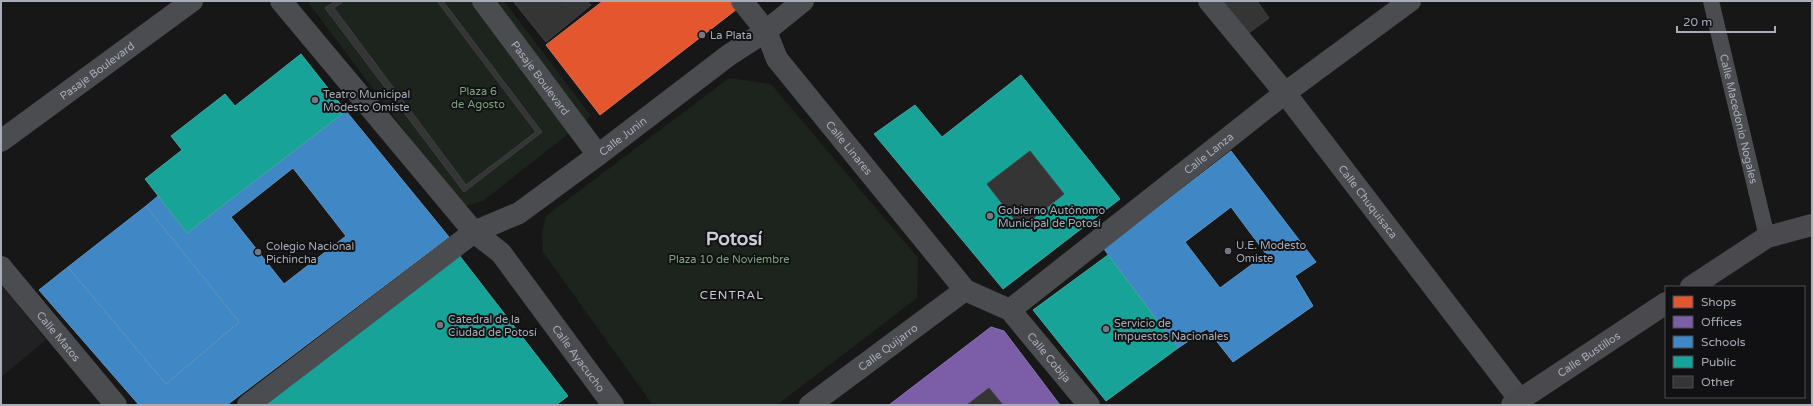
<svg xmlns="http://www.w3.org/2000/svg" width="1813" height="406" viewBox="0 0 1813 406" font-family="'Varela Round',sans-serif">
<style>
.built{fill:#212123}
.green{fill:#1d241e}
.shops{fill:#e4572e;stroke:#d27157}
.offices{fill:#7b5ea7;stroke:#8876ac}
.schools{fill:#3f88c5;stroke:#5e93c1;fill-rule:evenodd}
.public{fill:#17a398;stroke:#42a6a2;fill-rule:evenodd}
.building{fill:#353536;stroke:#3f4043}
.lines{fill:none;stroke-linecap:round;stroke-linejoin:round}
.service{stroke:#4b4c50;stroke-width:16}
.pedestrian{stroke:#4b4c50;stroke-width:22}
.minor{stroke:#4b4c50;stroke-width:22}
.secondary{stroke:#4a4a4e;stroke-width:22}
.poi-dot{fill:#757880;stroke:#111113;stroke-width:1.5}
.labels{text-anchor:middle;stroke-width:4;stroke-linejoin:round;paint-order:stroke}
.poi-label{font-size:11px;fill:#a8adb8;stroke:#111113;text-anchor:start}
.street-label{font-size:11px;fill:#a8adb8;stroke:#111113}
.park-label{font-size:11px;fill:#7fa381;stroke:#111113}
.neighbourhood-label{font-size:12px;letter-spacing:1px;fill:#c9ccd4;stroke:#111113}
.town-label{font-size:19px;font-weight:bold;fill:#c9ccd4;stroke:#111113}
</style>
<rect width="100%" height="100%" fill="#171717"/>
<!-- built -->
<polygon class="built" points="1,285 46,340 1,377"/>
<!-- green -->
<g class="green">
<polygon points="307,1 504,1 591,116 483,201 462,207"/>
<polygon points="729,78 771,84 918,258 917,298 777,405 653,405 543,252 542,232 546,216"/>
</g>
<!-- shops -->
<polygon class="shops" points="603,1 731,1 737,9 600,115 546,45"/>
<!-- offices -->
<polygon class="offices" points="991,327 1004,331 1060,405 1003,405 989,388 967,405 889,405"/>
<!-- schools -->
<g class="schools">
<path d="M346 111 449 237 227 405H139L39 290 68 267 166 384 239 322 146 206 158 196 187 233ZM293 168 346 236 284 284 231 217Z"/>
<path d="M1231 151 1316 262 1295 276 1313 306 1233 362 1207 329 1178 348 1104 249ZM1231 207 1266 254 1220 288 1185 242Z"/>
<polygon points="146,206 239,322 166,384 68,267"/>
</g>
<!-- public -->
<g class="public">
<polygon points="301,54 346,111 187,233 145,179 182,150 171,136 225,94 235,106"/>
<path d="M1021 75 1120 199 1003 289 874 134 915 105 942 137ZM1030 151 1064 194 1021 228 987 184Z"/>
<polygon points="459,255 568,396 556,405 264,405"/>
<polygon points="1108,255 1178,348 1106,401 1033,310"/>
</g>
<!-- building -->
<g class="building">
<polygon points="335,1 344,1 334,8 466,185 536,132 437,1 443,1 542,132 464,192 325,8"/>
<polygon points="513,1 564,1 566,3 569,1 587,1 591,5 546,42"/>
<polygon points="1214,1 1257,1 1269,18 1242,38"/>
<polygon points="1030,151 1064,194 1021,228 987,184"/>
<polygon points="989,388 1003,405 967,405"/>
</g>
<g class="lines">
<!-- service -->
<path class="service" id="s1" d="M1711 1 1767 237"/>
<!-- pedestrian -->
<g class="pedestrian">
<path id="s2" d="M483 1 598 155"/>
<polyline points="766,31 803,1"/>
<path id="s3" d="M1 141 192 1"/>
<polyline points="248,405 474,232"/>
</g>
<!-- minor -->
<g class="minor">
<path id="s4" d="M281 1 474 232 501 253 613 405"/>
<path id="s5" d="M742 1 766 31 777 59 965 290 1010 310 1089 405"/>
<path id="s6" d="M1209 1 1285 93 1520 400"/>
<path id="s7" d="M474 232 519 213 598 155 729 55 766 31"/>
<path id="s8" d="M1 267 116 405"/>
<path id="s9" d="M1010 310 1285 93 1410 1"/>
<path id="s10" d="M810 405 965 290"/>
</g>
<!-- secondary -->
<g class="secondary">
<polyline points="1691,287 1767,237 1812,225"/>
<path id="s11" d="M1512 405 1666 303"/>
</g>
</g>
<!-- markers -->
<g class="poi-dot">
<circle cx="702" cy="35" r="4"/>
<circle cx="315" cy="100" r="4"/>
<circle cx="990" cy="216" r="4"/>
<circle cx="1228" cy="251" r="4"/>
<circle cx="258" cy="252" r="4"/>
<circle cx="440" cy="325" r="4"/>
<circle cx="1106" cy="329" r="4"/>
</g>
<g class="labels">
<!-- poi labels -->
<g class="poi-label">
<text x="710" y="39">La Plata</text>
<text x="323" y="98">Teatro Municipal<tspan x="323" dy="13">Modesto Omiste</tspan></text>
<text x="998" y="214">Gobierno Autónomo<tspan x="998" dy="13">Municipal de Potosí</tspan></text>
<text x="1236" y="249">U.E. Modesto<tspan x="1236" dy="13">Omiste</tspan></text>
<text x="266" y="250">Colegio Nacional<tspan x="266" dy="13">Pichincha</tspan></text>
<text x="448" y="323">Catedral de la<tspan x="448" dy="13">Ciudad de Potosí</tspan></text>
<text x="1114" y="327">Servicio de<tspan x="1114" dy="13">Impuestos Nacionales</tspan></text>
</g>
<!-- street labels -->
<g class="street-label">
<text dy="4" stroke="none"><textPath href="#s3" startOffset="119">Pasaje Boulevard</textPath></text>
<text dy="4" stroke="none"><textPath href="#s2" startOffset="96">Pasaje Boulevard</textPath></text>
<text dy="4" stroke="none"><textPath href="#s1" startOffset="121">Calle Macedonio Nogales</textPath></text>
<text dy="4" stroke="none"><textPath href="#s7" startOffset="178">Calle Junin</textPath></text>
<text dy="4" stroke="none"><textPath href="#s5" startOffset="183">Calle Linares</textPath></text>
<text dy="4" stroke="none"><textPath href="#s9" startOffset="253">Calle Lanza</textPath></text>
<text dy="4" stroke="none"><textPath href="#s6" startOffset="256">Calle Chuquisaca</textPath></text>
<text dy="4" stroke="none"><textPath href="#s8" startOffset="90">Calle Matos</textPath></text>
<text dy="4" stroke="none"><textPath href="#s10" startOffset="97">Calle Quijarro</textPath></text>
<text dy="4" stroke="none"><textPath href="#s11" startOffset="92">Calle Bustillos</textPath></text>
<text dy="4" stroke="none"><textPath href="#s4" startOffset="466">Calle Ayacucho</textPath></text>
<text dy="4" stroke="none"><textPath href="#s5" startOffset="477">Calle Cobija</textPath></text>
</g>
<!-- park labels -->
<g class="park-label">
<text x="478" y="95">Plaza 6<tspan x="478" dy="13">de Agosto</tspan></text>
<text x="729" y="263">Plaza 10 de Noviembre</text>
</g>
<!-- neighbourhood labels -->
<g class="neighbourhood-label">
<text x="732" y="299">CENTRAL</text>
</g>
<!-- town labels -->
<g class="town-label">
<text x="734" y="245">Potosí</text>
</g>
</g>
<!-- border -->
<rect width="1813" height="406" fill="none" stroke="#a8adb8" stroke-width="4"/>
<!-- legend -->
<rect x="1665" y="286" width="140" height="112" fill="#111113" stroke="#4d4f55"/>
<rect x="1673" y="296" width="20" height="12" fill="#e4572e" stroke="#4d4f55"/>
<text x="1701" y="306" font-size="12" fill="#a8adb8">Shops</text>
<rect x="1673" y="316" width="20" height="12" fill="#7b5ea7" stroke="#4d4f55"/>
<text x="1701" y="326" font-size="12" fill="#a8adb8">Offices</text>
<rect x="1673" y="336" width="20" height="12" fill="#3f88c5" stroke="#4d4f55"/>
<text x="1701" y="346" font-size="12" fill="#a8adb8">Schools</text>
<rect x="1673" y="356" width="20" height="12" fill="#17a398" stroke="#4d4f55"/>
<text x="1701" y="366" font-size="12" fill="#a8adb8">Public</text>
<rect x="1673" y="376" width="20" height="12" fill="#353536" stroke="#4d4f55"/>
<text x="1701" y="386" font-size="12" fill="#a8adb8">Other</text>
<!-- scale -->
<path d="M1677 26v6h98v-6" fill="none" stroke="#a8adb8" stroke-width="2"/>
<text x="1683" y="26" font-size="12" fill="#a8adb8" stroke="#111113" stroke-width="3" paint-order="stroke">20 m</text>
</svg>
